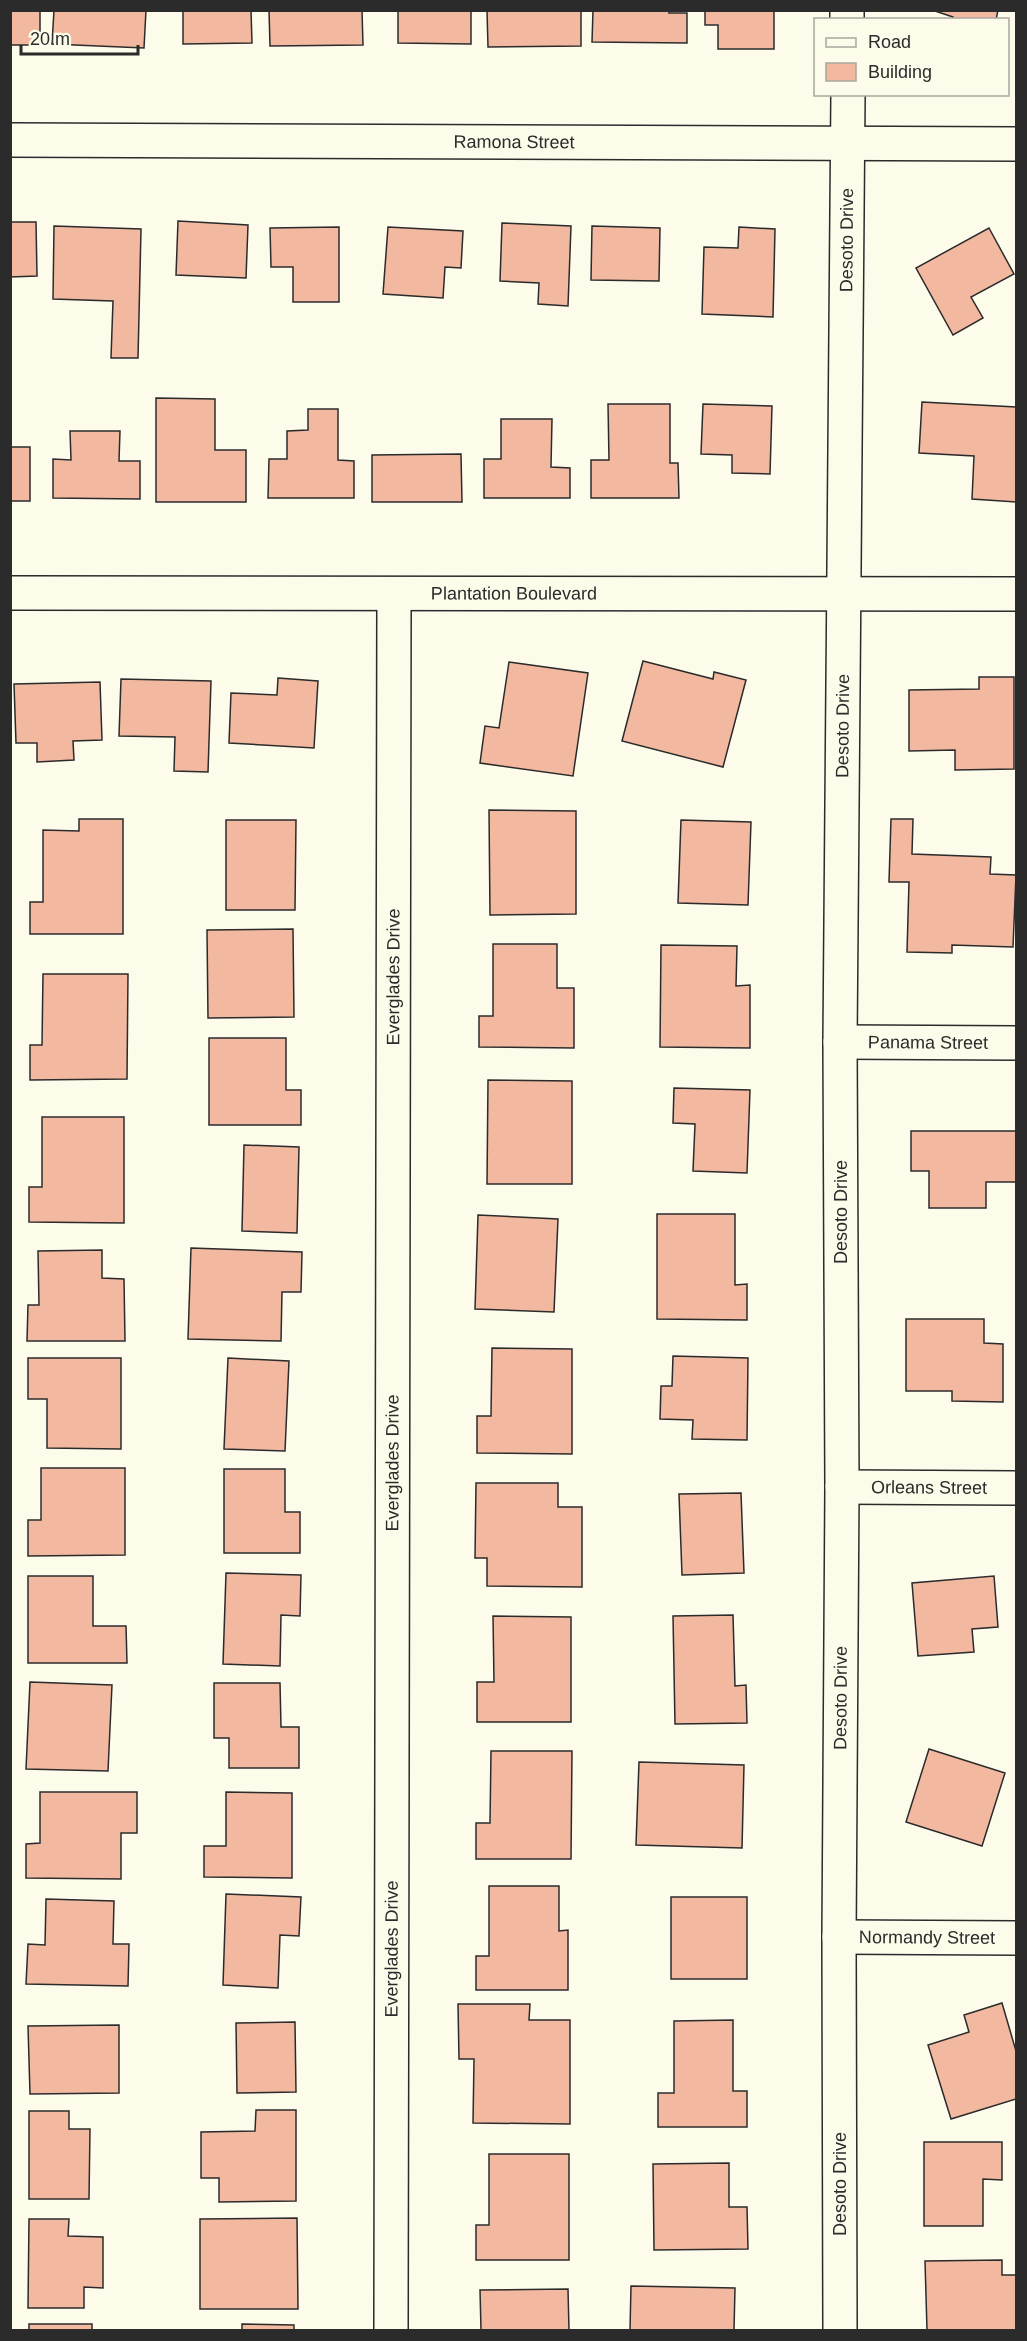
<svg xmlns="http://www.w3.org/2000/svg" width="1027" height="2341" viewBox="0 0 1027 2341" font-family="Helvetica,sans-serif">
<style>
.building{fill:#f2b8a0;stroke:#2b2b2b;stroke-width:1.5}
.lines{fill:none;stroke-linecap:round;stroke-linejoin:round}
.minor-casing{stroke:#2b2b2b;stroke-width:36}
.minor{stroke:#fdfbea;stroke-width:33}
.labels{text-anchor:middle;stroke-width:4.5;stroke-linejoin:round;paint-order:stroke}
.street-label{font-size:18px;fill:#2b2b2b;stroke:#fdfbea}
</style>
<rect width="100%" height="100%" fill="#fdfbea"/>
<!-- building -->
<g class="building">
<rect x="10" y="10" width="30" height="35"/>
<polygon points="54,10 146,10 144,48 52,44"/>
<polygon points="183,10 251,10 252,43 183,44"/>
<polygon points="269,10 362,10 363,45 270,46"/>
<polygon points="398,10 471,10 471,44 398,43"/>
<polygon points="487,10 581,10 581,46 488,47"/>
<polygon points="593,10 669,10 669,13 687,13 687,43 592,42"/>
<polygon points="705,10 774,10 774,49 718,49 718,25 705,25"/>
<polygon points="932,10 998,10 996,20 952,20 953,17"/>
<polygon points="178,221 248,225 246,278 176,275"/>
<polygon points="10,222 36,222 37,276 10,277"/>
<polygon points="502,223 571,226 568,306 538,304 539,283 500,281"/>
<polygon points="54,226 141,229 138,358 111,358 113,301 53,299"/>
<polygon points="592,226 660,228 659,281 591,280"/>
<polygon points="339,227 339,302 293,302 293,267 271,267 270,228"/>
<polygon points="388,227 463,231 461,268 445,267 443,298 383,294"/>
<polygon points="739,227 775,229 773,317 702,314 704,247 738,248"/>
<polygon points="989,228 1014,274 971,297 983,318 953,335 916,268"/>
<polygon points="156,398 215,399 215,450 246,450 246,502 156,502"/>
<polygon points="922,402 1016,407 1016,502 972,499 974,456 919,453"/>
<polygon points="608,404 670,404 670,463 678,463 679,498 591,498 591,460 609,460"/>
<polygon points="703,404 772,406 770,474 732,473 732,455 701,454"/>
<polygon points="308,409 338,409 338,460 354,461 354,498 268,498 269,459 287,459 287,431 308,430"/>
<polygon points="501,419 552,419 551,467 570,468 570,498 484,498 484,459 501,459"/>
<polygon points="70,431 120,431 119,461 140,461 140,499 53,498 53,459 71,460"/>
<rect x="10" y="447" width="20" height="54"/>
<polygon points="461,454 462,502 372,502 372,455"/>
<polygon points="643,661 713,679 714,672 746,680 723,767 622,741"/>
<polygon points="509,662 588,673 573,776 480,763 485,726 499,728"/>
<polygon points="979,677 1014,677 1014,769 955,770 955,750 909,751 909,690 979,689"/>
<polygon points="278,678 318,681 314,748 229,743 231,693 277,695"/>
<polygon points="121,679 211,681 208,772 174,771 175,737 119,736"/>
<polygon points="100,682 102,740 73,741 74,760 37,762 37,743 16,743 14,684"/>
<polygon points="489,810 576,811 576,914 490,915"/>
<polygon points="79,819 123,819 123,934 30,934 30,902 43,902 43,830 79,831"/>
<polygon points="891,819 913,819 912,854 991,857 990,874 1016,875 1013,947 952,945 952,953 907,952 909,882 889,882"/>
<polygon points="226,820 296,820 295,910 226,910"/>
<polygon points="681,820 751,822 748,905 678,903"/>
<polygon points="293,929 294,1017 208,1018 207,930"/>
<polygon points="493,944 557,944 557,988 574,988 574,1048 479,1047 479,1016 493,1016"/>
<polygon points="661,945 737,946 736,986 750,985 750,1048 660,1047"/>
<polygon points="43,974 128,974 127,1079 30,1080 30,1045 42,1045"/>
<polygon points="209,1038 286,1038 286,1090 301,1090 301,1125 209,1125"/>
<polygon points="488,1080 572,1081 572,1184 487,1184"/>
<polygon points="674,1088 750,1090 747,1173 693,1171 695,1124 673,1123"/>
<polygon points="42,1117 124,1117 124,1223 29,1222 29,1187 42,1187"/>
<polygon points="911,1131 1016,1131 1016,1182 986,1182 986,1208 929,1208 929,1171 911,1171"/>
<polygon points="244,1145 299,1147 297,1233 242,1231"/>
<polygon points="657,1214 735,1214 735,1285 747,1284 747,1320 657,1319"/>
<polygon points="478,1215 558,1219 554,1312 475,1309"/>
<polygon points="191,1248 302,1252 301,1292 282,1292 281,1341 188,1339"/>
<polygon points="102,1250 102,1278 124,1279 125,1341 27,1341 28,1305 39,1305 38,1251"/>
<polygon points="906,1319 984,1319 984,1343 1003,1344 1003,1402 952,1401 952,1391 906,1391"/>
<polygon points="492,1348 572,1349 572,1454 477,1453 477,1416 491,1416"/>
<polygon points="673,1356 748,1358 747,1440 692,1439 693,1420 660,1419 661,1386 672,1386"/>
<polygon points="28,1358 121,1358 121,1449 47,1448 47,1399 28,1399"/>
<polygon points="228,1358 289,1361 285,1451 224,1449"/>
<polygon points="41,1468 125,1468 125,1555 28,1556 28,1520 41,1520"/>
<polygon points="224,1469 285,1469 285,1512 300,1512 300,1553 224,1553"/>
<polygon points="476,1483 558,1483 558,1507 582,1507 582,1587 487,1586 487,1558 475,1558"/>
<polygon points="741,1493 744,1573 682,1575 679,1494"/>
<polygon points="226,1573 301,1575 300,1616 281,1615 280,1666 223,1664"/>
<polygon points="28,1576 93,1576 93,1626 126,1626 127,1663 28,1663"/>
<polygon points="994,1576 998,1627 972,1629 974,1652 918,1656 912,1583"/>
<polygon points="733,1615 735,1686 746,1685 747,1723 675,1724 673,1616"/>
<polygon points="493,1616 571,1617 571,1722 477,1722 477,1682 494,1682"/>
<polygon points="30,1682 112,1685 108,1771 26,1769"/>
<polygon points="214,1683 280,1683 281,1727 299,1727 299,1768 229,1768 229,1738 214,1738"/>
<polygon points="929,1749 1005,1773 982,1846 906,1822"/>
<polygon points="491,1751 572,1751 571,1859 476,1859 476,1823 490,1823"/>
<polygon points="639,1762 744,1765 742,1848 636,1845"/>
<polygon points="40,1792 137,1792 137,1833 121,1833 121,1879 26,1878 26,1844 40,1843"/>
<polygon points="226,1792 292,1793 292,1878 204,1877 204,1846 226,1846"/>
<polygon points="489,1886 559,1886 559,1931 568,1930 568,1990 476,1990 476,1956 489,1956"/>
<polygon points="226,1894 301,1897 299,1936 280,1935 278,1988 223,1985"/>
<rect x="671" y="1897" width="76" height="82"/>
<polygon points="46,1899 114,1901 113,1944 129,1944 128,1986 26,1984 28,1944 45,1945"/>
<polygon points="1002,2003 1016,2051 1016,2099 951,2119 928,2045 969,2032 964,2015"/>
<polygon points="458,2004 530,2004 529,2020 570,2020 570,2124 473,2123 474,2059 459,2059"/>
<polygon points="733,2020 733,2091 747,2091 747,2127 658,2127 658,2093 674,2093 674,2021"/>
<polygon points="295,2022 296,2092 237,2093 236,2023"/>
<polygon points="119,2025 119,2093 30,2094 28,2026"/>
<polygon points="256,2110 296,2110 296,2201 219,2202 219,2178 201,2178 201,2132 255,2131"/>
<polygon points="29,2111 69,2111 69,2129 90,2129 89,2199 29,2199"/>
<polygon points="924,2142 1002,2142 1002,2180 983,2179 983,2226 924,2226"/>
<polygon points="489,2154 569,2154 569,2260 476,2260 476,2225 489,2225"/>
<polygon points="729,2163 729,2207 747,2207 748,2249 654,2250 653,2164"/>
<polygon points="297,2218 298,2309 200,2309 200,2219"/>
<polygon points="29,2219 69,2219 68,2236 103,2237 103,2288 84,2287 84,2308 28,2308"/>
<polygon points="1002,2260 1002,2275 1016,2275 1016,2330 927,2330 925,2261"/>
<polygon points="631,2286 735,2288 734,2330 630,2330"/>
<polygon points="568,2289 569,2330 481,2330 480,2290"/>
<rect x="29" y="2324" width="63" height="6"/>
<polygon points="242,2324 294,2325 294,2330 242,2330"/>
</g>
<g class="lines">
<defs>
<g id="minor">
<polyline points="847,10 847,20"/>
<path id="s1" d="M10 140 1016 144"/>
<path id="s2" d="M10 593 1016 594"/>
<path id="s3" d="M840 1042 1016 1043"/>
<path id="s4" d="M842 1487 1016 1488"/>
<path id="s5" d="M839 1937 1016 1938"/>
<path id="s6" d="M391 2330 394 594"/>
<path id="s7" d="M840 2330 839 1937 842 1487 840 1042 848 94"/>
</g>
</defs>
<!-- minor casing -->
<use href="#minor" class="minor-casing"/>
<!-- minor -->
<use href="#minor" class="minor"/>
</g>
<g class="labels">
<!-- street labels -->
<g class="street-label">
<text dy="6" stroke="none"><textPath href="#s1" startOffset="504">Ramona Street</textPath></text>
<text dy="6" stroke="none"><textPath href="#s7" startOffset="2090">Desoto Drive</textPath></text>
<text dy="6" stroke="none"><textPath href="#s2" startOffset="504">Plantation Boulevard</textPath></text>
<text dy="6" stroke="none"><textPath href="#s7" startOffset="1604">Desoto Drive</textPath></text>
<text dy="6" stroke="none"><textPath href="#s6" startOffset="1353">Everglades Drive</textPath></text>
<text dy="6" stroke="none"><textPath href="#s3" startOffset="88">Panama Street</textPath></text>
<text transform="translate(841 1212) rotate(-90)" y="6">Desoto Drive</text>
<text dy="6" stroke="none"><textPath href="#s6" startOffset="867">Everglades Drive</textPath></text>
<text dy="6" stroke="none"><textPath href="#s4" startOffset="87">Orleans Street</textPath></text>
<text dy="6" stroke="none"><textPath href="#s7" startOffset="632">Desoto Drive</textPath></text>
<text dy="6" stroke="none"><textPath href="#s5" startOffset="88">Normandy Street</textPath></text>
<text dy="6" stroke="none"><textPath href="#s6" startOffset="381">Everglades Drive</textPath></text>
<text transform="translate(840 2184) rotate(-90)" y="6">Desoto Drive</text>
</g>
</g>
<!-- border -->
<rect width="1027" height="2341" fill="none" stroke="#2b2b2b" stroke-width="24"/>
<!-- legend -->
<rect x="814" y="18" width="195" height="78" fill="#fdfbea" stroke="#a9a89e" stroke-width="1.5"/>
<rect x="826" y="38" width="30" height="9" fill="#fdfbea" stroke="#a9a89e" stroke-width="1.5"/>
<text x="868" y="48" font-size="18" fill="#2b2b2b">Road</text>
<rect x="826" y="63" width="30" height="18" fill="#f2b8a0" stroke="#a9a89e" stroke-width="1.5"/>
<text x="868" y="78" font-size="18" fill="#2b2b2b">Building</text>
<!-- scale -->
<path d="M21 45v9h117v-9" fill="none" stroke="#2b2b2b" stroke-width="3"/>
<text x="30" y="45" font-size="18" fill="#2b2b2b" stroke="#fdfbea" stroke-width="4.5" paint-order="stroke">20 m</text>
</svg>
